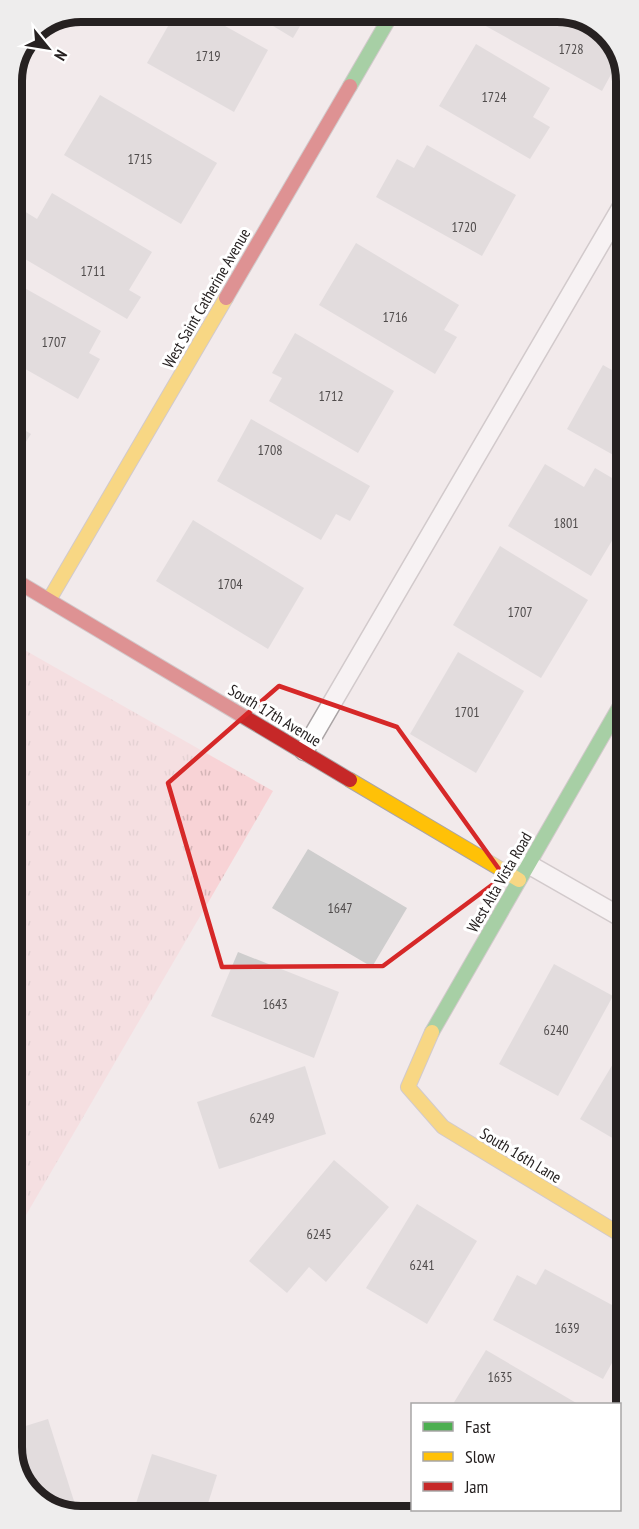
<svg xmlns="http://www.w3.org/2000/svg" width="639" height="1529" viewBox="0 0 639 1529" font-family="'PT Sans Narrow',sans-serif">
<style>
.park{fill:url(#park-tufts)}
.building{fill:#cecdcd}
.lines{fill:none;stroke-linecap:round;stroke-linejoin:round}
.lane-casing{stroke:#aaa4a5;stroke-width:21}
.fast-casing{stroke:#aaa4a5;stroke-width:16}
.slow-casing{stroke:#aaa4a5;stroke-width:16}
.jam-casing{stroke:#aaa4a5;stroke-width:16}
.lane{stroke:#fdfcfc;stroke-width:18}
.fast{stroke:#4caf50;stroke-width:14}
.slow{stroke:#ffc107;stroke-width:14}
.jam{stroke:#c62828;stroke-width:14}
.marked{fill:none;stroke:#d62828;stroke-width:4.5;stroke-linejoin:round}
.labels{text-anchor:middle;stroke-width:6;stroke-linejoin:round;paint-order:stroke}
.number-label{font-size:14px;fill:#504c4c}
.street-label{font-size:16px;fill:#262121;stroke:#fff}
.rim{fill:none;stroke:#262121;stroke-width:8}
</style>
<defs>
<pattern id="park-tufts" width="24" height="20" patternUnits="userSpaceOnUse" patternTransform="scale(1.5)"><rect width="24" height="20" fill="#f8d3d6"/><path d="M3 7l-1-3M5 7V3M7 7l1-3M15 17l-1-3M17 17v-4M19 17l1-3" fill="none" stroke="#d4b5b7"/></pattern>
</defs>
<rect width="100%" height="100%" fill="#f2eaeb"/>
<!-- park -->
<polygon class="park" points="14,644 273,791 22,1222 15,1218"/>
<!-- building -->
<g class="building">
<polygon points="176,12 200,12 268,50 234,112 147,63"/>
<polygon points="250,12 299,12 306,16 293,38"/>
<polygon points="479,12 562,12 600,27 611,43 609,47 618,52 621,56 602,91 475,20"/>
<polygon points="476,44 550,88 533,117 550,127 530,159 439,106"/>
<polygon points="100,95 217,163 181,224 64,155"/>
<polygon points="427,145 516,195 482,256 376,197 397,159 414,168"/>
<polygon points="52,193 152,252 129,290 141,297 127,319 13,252 13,230 24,211 37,219"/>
<polygon points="356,243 459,305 444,330 457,337 435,374 319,305"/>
<polygon points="21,286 101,331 89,353 100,359 78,399 13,362 13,301"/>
<polygon points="295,333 394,391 358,453 269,401 282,378 272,373"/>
<polygon points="603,365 624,377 624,461 567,429"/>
<polygon points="251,419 370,486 350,521 336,514 321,540 217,481"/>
<polygon points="13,423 31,434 13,462"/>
<polygon points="545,464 584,487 595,468 624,485 625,519 591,576 508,526"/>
<polygon points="193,520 304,588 268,649 156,581"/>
<polygon points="500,546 588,600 541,678 453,625"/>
<polygon points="458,652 524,691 476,773 410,734"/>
<polygon points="308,849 407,908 372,967 272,908"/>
<polygon points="238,952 339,992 314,1058 211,1016"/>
<polygon points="554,964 613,996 558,1096 499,1064"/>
<polygon points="626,1042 626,1146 580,1119"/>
<polygon points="305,1066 326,1134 219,1169 197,1102"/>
<polygon points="334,1160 389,1207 326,1282 309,1267 287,1293 249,1261"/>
<polygon points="417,1204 477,1241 427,1324 366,1288"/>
<polygon points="545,1269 627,1313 627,1336 603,1379 493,1320 517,1275 536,1285"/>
<polygon points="486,1350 578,1404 453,1404"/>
<polygon points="48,1419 79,1517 39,1502 16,1469 16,1429"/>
<polygon points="152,1454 217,1475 204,1516 132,1516"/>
<polygon points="452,1510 530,1510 527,1514 460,1514"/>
</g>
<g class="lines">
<defs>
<g id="lane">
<polyline points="304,751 624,203"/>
<polyline points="528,864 626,920"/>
</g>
<g id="fast">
<polyline points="350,86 393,12"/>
<polyline points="432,1032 625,697"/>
</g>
<g id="slow">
<polyline points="49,600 226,298"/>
<polyline points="350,780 519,880"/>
<polyline points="432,1032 408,1087 443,1127 626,1238"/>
</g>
<g id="jam">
<polyline points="226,298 350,86"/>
<polyline points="13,579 350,780"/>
</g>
</defs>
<!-- lane casing -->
<use href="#lane" class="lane-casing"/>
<!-- fast casing -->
<use href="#fast" class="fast-casing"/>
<!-- slow casing -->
<use href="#slow" class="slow-casing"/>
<!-- jam casing -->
<use href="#jam" class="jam-casing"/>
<!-- lane -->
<use href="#lane" class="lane"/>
<!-- fast -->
<use href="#fast" class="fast"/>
<!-- slow -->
<use href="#slow" class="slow"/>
<!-- jam -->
<use href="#jam" class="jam"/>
</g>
<!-- marked area -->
<path d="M0 0H639V1529H0ZM279 686 397 727 504 876 383 966 222 967 168 783Z" fill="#f2eaeb" fill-opacity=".55" fill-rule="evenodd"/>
<path class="marked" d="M279 686 397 727 504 876 383 966 222 967 168 783Z"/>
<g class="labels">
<!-- number labels -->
<g class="number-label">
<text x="571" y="54">1728</text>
<text x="208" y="61">1719</text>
<text x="494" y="102">1724</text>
<text x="140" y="164">1715</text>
<text x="464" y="232">1720</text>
<text x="93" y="276">1711</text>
<text x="395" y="322">1716</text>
<text x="54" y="347">1707</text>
<text x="331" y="401">1712</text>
<text x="270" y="455">1708</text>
<text x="566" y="528">1801</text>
<text x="230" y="589">1704</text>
<text x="520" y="617">1707</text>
<text x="467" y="717">1701</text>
<text x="340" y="913">1647</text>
<text x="275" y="1009">1643</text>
<text x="556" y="1035">6240</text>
<text x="262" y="1123">6249</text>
<text x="319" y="1239">6245</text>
<text x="422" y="1270">6241</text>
<text x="567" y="1333">1639</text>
<text x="500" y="1382">1635</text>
</g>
<!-- street labels -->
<g class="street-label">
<text transform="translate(206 298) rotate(-60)" y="6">West Saint Catherine Avenue</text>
<text transform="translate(275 715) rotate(31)" y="6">South 17th Avenue</text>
<text transform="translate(499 882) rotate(-60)" y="6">West Alta Vista Road</text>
<text transform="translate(521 1155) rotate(31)" y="6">South 16th Lane</text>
</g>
</g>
<!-- crop -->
<path d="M0 0H639V1529H0ZM81 22H557A59 59 0 0 1 616 81V1447A59 59 0 0 1 557 1506H81A59 59 0 0 1 22 1447V81A59 59 0 0 1 81 22Z" fill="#eeeded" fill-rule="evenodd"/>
<path class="rim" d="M81 22H557A59 59 0 0 1 616 81V1447A59 59 0 0 1 557 1506H81A59 59 0 0 1 22 1447V81A59 59 0 0 1 81 22Z"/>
<!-- legend -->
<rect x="411" y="1403" width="210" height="108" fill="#ffffff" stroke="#a8a6a6" stroke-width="1.5"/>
<rect x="423" y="1422" width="30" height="9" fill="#4caf50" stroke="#a8a6a6" stroke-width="1.5"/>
<text x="465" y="1433" font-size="18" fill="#262121">Fast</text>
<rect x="423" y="1452" width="30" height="9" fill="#ffc107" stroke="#a8a6a6" stroke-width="1.5"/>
<text x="465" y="1463" font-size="18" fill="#262121">Slow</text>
<rect x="423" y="1482" width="30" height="9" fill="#c62828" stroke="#a8a6a6" stroke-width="1.5"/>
<text x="465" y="1493" font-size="18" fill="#262121">Jam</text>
<!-- north arrow -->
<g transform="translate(48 48) rotate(120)" stroke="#ffffff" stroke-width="4.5" paint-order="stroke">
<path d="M0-4.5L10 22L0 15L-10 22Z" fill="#262121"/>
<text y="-9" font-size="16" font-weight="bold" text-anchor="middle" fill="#262121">N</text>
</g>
</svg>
